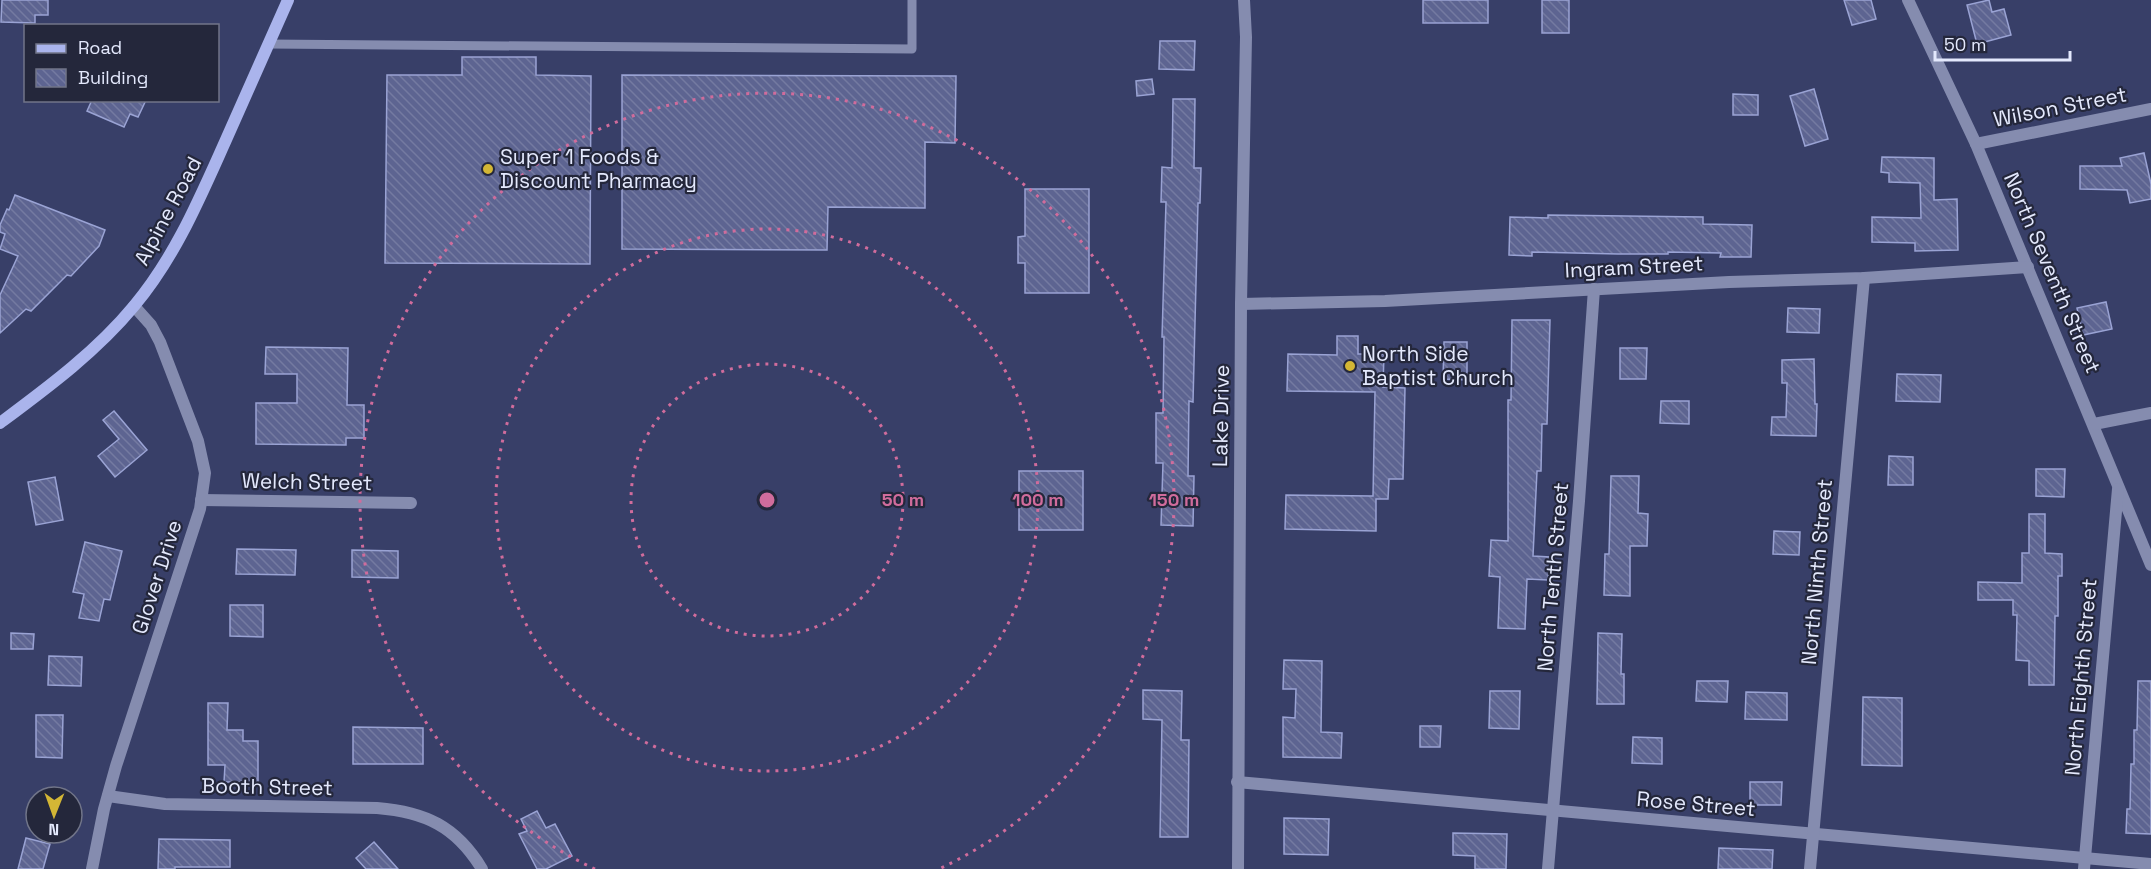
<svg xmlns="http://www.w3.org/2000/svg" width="2151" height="869" viewBox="0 0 2151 869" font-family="'Space Grotesk',sans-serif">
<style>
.building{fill:url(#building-back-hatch);stroke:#9aa3d4;stroke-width:1.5}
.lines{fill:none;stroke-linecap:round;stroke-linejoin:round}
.service{stroke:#858caf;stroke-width:9}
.minor{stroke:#858caf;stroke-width:12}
.secondary{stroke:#aab4ec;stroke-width:12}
.ring{fill:none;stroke:#d06c9c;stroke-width:3;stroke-dasharray:3 6}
.poi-dot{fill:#d3b635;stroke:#24273b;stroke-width:2}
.labels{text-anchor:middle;stroke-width:4.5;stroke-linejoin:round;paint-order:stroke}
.street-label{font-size:21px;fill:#e4e9fd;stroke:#24273b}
.poi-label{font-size:21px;fill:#e4e9fd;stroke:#24273b;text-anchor:start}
.centre{fill:#d06c9c;stroke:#24273b;stroke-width:3}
.ring-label{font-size:18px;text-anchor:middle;font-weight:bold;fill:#d06c9c;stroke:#24273b;stroke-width:4.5;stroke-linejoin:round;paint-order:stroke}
</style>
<defs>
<pattern id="building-back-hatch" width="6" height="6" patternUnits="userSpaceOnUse" patternTransform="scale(1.5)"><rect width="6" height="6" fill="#5d6491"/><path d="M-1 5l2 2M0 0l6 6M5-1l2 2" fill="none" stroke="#747aa1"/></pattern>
</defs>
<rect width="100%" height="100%" fill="#383f68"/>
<!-- building -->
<g class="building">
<polygon points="2,0 48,0 48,15 35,15 35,23 1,22"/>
<rect x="1423" y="0" width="65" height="23"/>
<rect x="1542" y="0" width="27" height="33"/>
<polygon points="1844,0 1871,0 1876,19 1852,25"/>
<polygon points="1989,0 1992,12 2004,9 2011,35 1977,44 1967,5"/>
<polygon points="1160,41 1195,41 1194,70 1159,69"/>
<polygon points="462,57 536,57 536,75 591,76 590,264 385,263 387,75 462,75"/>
<polygon points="622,75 956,76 955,143 925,142 925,208 828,207 827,250 622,249"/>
<polygon points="1152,79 1154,94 1137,96 1136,81"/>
<polygon points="1814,89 1828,139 1805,146 1790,96"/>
<polygon points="1733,94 1758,95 1758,115 1733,115"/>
<polygon points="1173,99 1195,99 1194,168 1201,168 1200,203 1198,203 1193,402 1189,401 1188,476 1194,476 1193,526 1161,525 1163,463 1156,463 1156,413 1163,413 1164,337 1162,337 1166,202 1161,202 1162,167 1172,168"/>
<polygon points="92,100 146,100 138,117 130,114 124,127 87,111"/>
<polygon points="2144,153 2151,184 2151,199 2130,203 2127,190 2080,189 2080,166 2122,166 2120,158"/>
<polygon points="1882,157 1934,158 1934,200 1957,199 1958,250 1915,251 1915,243 1872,242 1872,217 1921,218 1920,183 1889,182 1889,173 1881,172"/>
<polygon points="1025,189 1089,189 1089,293 1025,293 1025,263 1018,263 1018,237 1025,236"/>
<polygon points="15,195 105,230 99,246 71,276 67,275 31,311 26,309 0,333 0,295 18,256 0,249 5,234 0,232 0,225 7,209 9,210"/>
<polygon points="1548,215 1703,217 1703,224 1752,225 1751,257 1720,257 1721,253 1668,252 1668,254 1618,254 1532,252 1532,256 1509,255 1510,217 1548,218"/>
<polygon points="2106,302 2112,329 2083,335 2077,308"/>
<polygon points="1788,308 1820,309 1819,333 1787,332"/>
<polygon points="1512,320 1550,320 1547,424 1542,424 1541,471 1537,471 1533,556 1550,557 1548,580 1527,579 1525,629 1498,628 1500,577 1489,576 1491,540 1508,541 1508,400 1511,400"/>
<polygon points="1337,336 1358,336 1358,354 1384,354 1383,387 1405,388 1403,479 1389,479 1388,499 1376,499 1376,531 1285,529 1286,495 1373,496 1375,392 1287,391 1288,354 1337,355"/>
<polygon points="1444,342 1467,342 1467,380 1443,379"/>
<polygon points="266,347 348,348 347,405 364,405 364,438 346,438 346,445 256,444 256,403 297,403 297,374 265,374"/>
<polygon points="1620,348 1647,348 1646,379 1620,379"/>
<polygon points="1814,359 1815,404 1817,404 1816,436 1771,435 1772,417 1786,417 1787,383 1782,383 1782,360"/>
<polygon points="1897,374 1941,375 1940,402 1896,401"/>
<polygon points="1661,401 1689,401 1689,424 1660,423"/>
<polygon points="114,411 147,450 115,477 98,456 119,439 103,420"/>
<polygon points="1889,456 1913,457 1913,485 1888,485"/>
<polygon points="2036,469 2065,469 2064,497 2036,496"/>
<rect x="1019" y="471" width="64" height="59"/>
<polygon points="1611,476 1639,476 1638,513 1648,514 1647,546 1630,546 1630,596 1604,595 1605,554 1609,554"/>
<polygon points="55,477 63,520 36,525 28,482"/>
<polygon points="2029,514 2045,514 2045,553 2062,554 2062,576 2058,576 2058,616 2055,616 2054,685 2029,685 2029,661 2016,660 2017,615 2013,615 2013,600 1978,600 1978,582 2022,583 2022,553 2029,553"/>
<polygon points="1774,531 1800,532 1799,555 1773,554"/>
<polygon points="85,542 122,551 110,600 104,599 99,621 79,618 84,594 73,592"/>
<polygon points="237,549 296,550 295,575 236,574"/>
<polygon points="352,550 398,551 398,578 352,577"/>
<polygon points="230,605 263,605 263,637 230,636"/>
<polygon points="11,633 34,634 33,649 11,649"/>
<polygon points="1598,633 1622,634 1621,674 1624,674 1624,704 1597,704"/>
<polygon points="49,656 82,657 81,686 48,685"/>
<polygon points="1284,660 1322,661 1321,732 1342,733 1341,758 1283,757 1283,717 1295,718 1296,689 1283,689"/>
<polygon points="1697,681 1728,681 1727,702 1696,701"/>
<polygon points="2138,681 2151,681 2151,834 2126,833 2127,809 2130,809 2131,764 2134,764 2134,730 2137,730"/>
<polygon points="1143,690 1182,691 1181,740 1189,740 1188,837 1160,837 1162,720 1143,719"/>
<polygon points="1490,691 1520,691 1519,729 1489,728"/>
<polygon points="1746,692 1787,693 1787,720 1745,719"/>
<polygon points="1863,697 1902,698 1902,766 1862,765"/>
<polygon points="208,703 228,703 227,730 243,730 243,741 258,741 258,782 224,782 225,765 208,765"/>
<polygon points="36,715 63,715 62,758 36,757"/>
<polygon points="1420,726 1441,726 1440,747 1420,747"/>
<polygon points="353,727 423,728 423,764 353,764"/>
<polygon points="1633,737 1662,738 1662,764 1632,763"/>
<polygon points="1750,782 1782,782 1781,805 1750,805"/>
<polygon points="537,811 546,828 555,824 572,856 546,869 537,869 519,834 527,831 521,819"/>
<polygon points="1284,818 1329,819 1328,855 1284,854"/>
<polygon points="1453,833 1507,834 1506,869 1475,869 1475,856 1453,855"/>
<polygon points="26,838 50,844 43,869 18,869"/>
<polygon points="159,839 230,840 230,867 175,867 175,869 158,869"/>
<polygon points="374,842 398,869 366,869 356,858"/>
<polygon points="1719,848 1773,850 1772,869 1718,869"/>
</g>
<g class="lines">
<!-- service -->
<polyline class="service" points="268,44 912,49 912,0"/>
<!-- minor -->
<g class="minor">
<polyline points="1908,0 1976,144 2151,565"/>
<polyline points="1976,144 2151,109"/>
<polyline points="1241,304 1385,301 1729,282 1864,278 2028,267"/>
<polyline points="2094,424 2151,413"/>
<polyline points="201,500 411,503"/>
<polyline points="1237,782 2151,864"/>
<path d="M108 796 165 804 377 808C425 812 456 826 482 869"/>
<polyline points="92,869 104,809 116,766 200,509 205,473 198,441 160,342 151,325 134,306"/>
<polyline points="1238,869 1241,304 1246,37 1244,0"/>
<polyline points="1548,869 1579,501 1594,289"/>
<polyline points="1810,869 1864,278"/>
<polyline points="2084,869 2118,489"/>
</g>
<!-- secondary -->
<path class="secondary" d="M0 423C47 388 96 352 134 306 175 257 199 200 225 142 246 95 267 48 288 0"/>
</g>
<!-- distance rings -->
<g class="ring">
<circle cx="767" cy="500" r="136"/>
<circle cx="767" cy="500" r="271"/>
<path d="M595 869A407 407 0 1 1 939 869"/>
</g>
<!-- markers -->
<g class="poi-dot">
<circle cx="488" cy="169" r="6"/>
<circle cx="1350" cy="366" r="6"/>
</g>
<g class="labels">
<!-- street labels -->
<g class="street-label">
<text transform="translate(2060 107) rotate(-11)" y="7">Wilson Street</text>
<text transform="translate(168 211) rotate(-62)" y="7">Alpine Road</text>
<text transform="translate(1634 267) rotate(-3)" y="7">Ingram Street</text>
<text transform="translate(2052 273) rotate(67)" y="7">North Seventh Street</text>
<text transform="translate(1221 416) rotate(-89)" y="7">Lake Drive</text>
<text transform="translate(307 482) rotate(1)" y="7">Welch Street</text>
<text transform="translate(1817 572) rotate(-85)" y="7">North Ninth Street</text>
<text transform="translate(157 577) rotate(-72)" y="7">Glover Drive</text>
<text transform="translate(1553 577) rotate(-85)" y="7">North Tenth Street</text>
<text transform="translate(2081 677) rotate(-85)" y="7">North Eighth Street</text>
<text transform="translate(267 787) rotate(1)" y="7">Booth Street</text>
<text transform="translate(1696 804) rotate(5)" y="7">Rose Street</text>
</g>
<!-- poi labels -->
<g class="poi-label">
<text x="500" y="164">Super 1 Foods &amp;<tspan x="500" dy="24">Discount Pharmacy</tspan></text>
<text x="1362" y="361">North Side<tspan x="1362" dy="24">Baptist Church</tspan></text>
</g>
</g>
<circle cx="767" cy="500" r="9" class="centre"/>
<g class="ring-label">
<text x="903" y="506">50 m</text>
<text x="1038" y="506">100 m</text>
<text x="1174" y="506">150 m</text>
</g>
<!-- legend -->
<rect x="24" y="24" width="195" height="78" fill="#24273b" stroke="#717589" stroke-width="1.5"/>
<rect x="36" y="44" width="30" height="9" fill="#aab4ec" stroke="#717589" stroke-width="1.5"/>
<text x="78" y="54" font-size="18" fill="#e4e9fd">Road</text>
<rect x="36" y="69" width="30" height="18" fill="url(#building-back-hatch)" stroke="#717589" stroke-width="1.5"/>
<text x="78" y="84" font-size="18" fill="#e4e9fd">Building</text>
<!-- north arrow -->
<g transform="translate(54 815) rotate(181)"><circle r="28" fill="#24273b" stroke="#717589" stroke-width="1.5"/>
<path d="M0-4.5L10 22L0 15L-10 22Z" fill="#d3b635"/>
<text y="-9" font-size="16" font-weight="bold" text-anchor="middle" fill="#e4e9fd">N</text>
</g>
<!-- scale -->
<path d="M1935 51v9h135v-9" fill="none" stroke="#e4e9fd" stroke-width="3"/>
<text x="1944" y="51" font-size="18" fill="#e4e9fd" stroke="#24273b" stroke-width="4.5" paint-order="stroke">50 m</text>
</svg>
